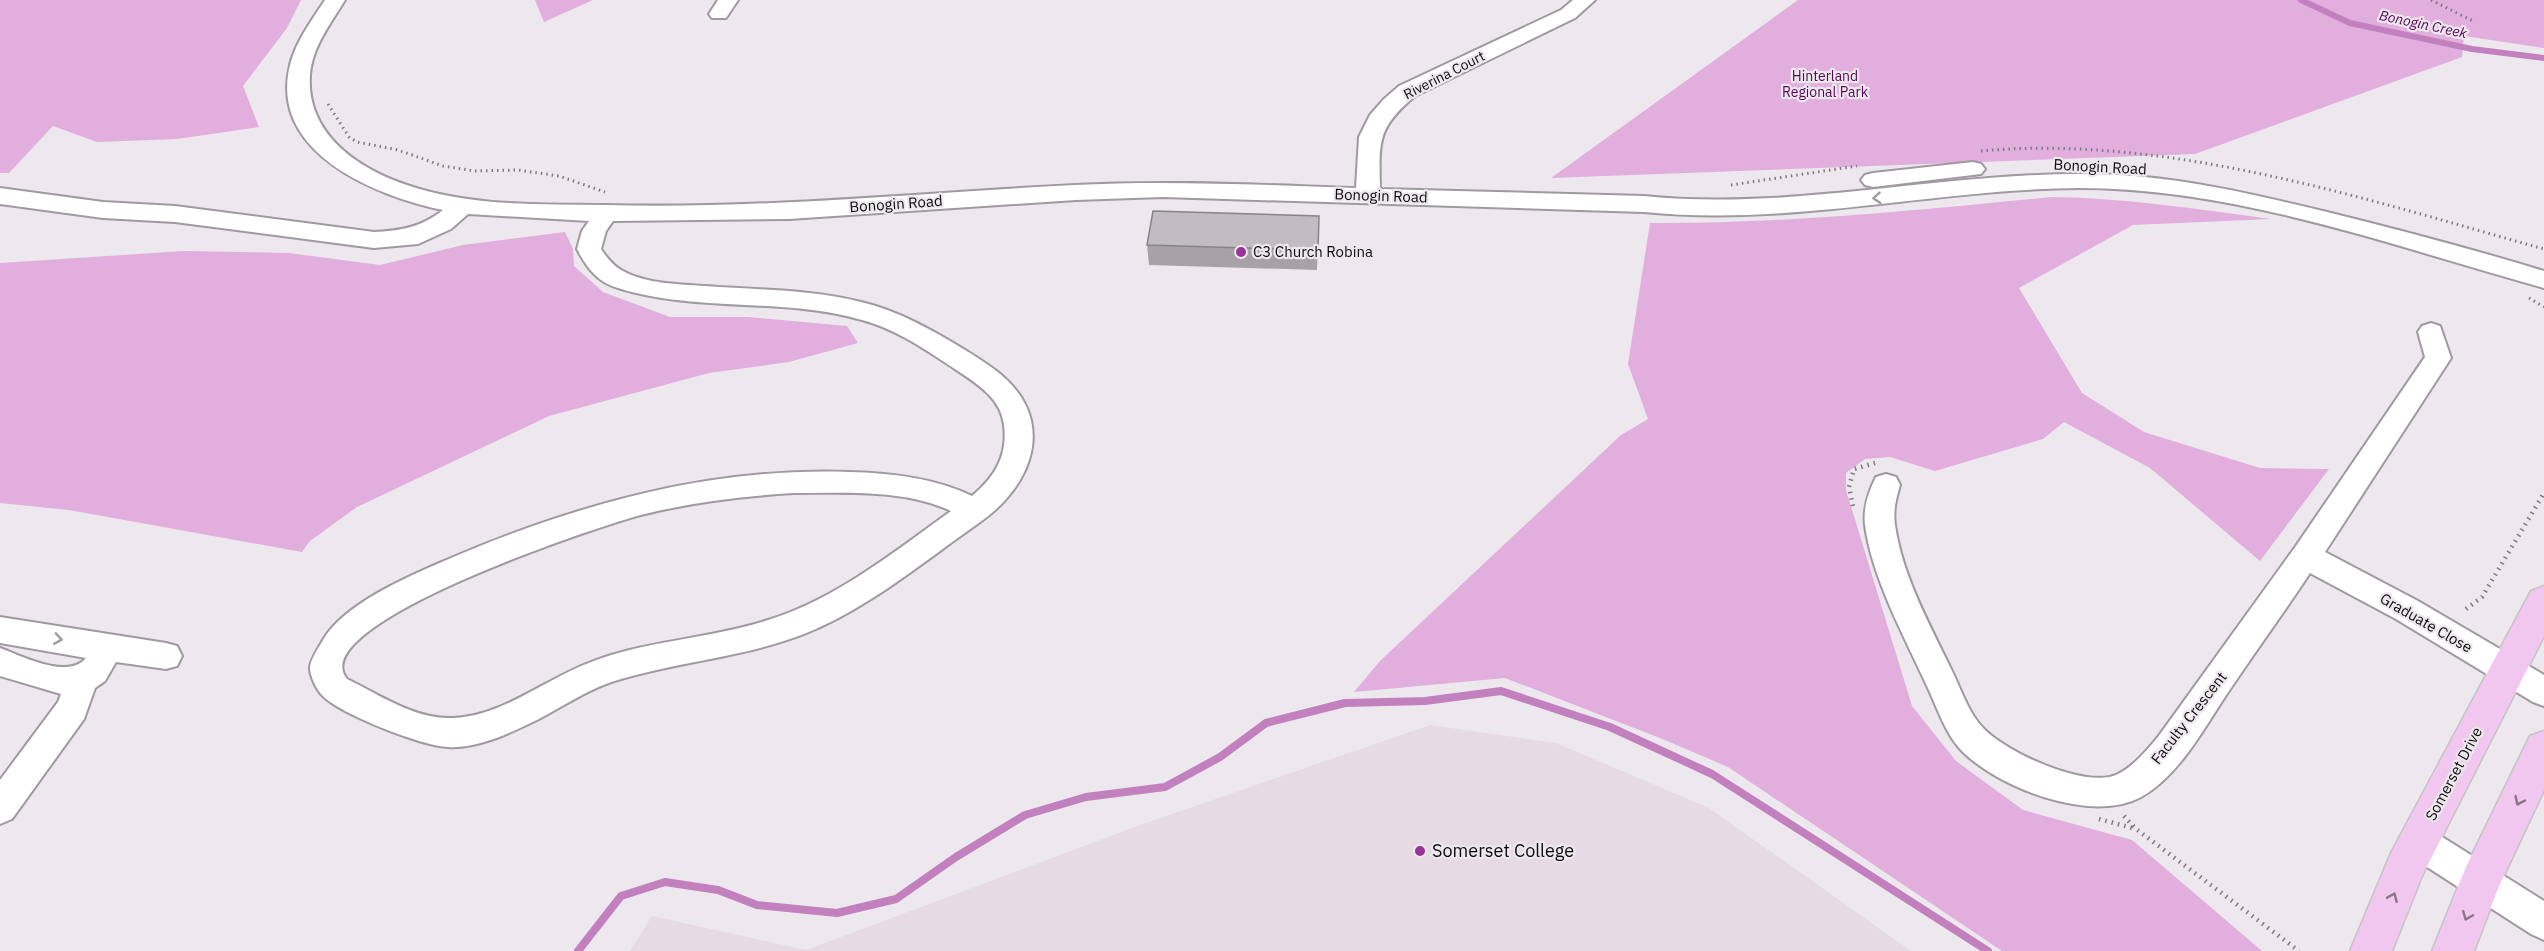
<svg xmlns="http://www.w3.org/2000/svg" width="2544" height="951" viewBox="0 0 2544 951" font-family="'IBM Plex Sans',sans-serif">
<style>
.built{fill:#e6dae5}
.green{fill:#e1aede}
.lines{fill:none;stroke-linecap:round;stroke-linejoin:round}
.stream-far1{stroke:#c280bf;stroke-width:6}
.stream{stroke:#c280bf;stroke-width:8}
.minor-casing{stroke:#9f9a9f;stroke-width:4}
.major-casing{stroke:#c5c4c5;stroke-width:3}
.path-far1{stroke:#7e7b7e;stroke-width:3;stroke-dasharray:1.5 4;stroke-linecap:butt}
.path{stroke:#7e7b7e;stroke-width:4.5;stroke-dasharray:1.5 5;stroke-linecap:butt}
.minor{fill:#fff;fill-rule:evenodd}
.major{fill:#f1c6ef;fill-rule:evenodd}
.wall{fill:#a6a2a6}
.building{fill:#c1bcc1;stroke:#878487;stroke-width:1.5}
.oneway{stroke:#9e9d9e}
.oneway2{stroke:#8a7289}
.poi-dot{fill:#993398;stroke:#ede8ed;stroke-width:2}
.labels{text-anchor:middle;stroke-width:4.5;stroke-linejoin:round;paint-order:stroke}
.far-water-label{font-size:14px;font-style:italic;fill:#580258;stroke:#ede8ed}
.far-street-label{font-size:14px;fill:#0d0b0d;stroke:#ede8ed}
.far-park-label{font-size:14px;fill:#5a055a;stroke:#ede8ed}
.street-label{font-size:15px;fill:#0d0b0d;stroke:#ede8ed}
.poi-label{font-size:15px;fill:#0d0b0d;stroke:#ede8ed;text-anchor:start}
.near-poi-label{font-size:18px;fill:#0d0b0d;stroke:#ede8ed;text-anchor:start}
</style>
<rect width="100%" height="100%" fill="#ede8ed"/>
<!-- built -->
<polygon class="built" points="1430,725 1556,743 1709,808 1911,951 630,951 652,916 806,950 1140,825"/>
<!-- green -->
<g class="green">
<polygon points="0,0 301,0 287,28 243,86 259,127 177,139 97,142 53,126 9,173 0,173"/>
<polygon points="535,0 593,0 544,22"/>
<polygon points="1798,0 2544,0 2544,48 2464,36 2462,57 2195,154 1551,178"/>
<path d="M2052 197C2126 198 2198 209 2271 219L2133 225 2019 288 2082 393 2144 432 2260 468 2329 469 2260 561 2150 468 2064 422 2043 439 1935 471 1890 457 1865 459 1846 473V490L1912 706 1956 761 2023 810 2132 840 2262 951H2002L1728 767 1665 740 1505 678 1354 692 1380 661 1621 435 1648 419 1628 364 1650 223C1784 224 1918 210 2052 197Z"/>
<polygon points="565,232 573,249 574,266 603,292 670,317 748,317 847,326 858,343 789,362 709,373 549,416 357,507 310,541 302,552 69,510 0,503 0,263 184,251 289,253 380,265 463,245"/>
</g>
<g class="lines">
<!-- stream-far1 -->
<polyline class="stream-far1" points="2301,0 2350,23 2472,49 2544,58"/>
<!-- stream -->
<polyline class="stream" points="578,951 621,896 665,882 718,890 757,905 837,913 896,899 956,857 1025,815 1086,797 1165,787 1220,757 1266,723 1345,703 1425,701 1501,691 1610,727 1712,774 1988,951"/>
<defs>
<g id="minor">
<path d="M325 0H345C331 23 312 47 310 75 306 133 356 167 404 184 468 207 540 204 606 205 763 209 918 193 1074 185 1168 180 1262 185 1356 188L1359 137 1370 115 1384 99 1399 86 1561 10 1573 0H1595L1575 18 1415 96C1377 128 1379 141 1380 189L1644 196C1789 211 1934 174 2079 174 2164 173 2245 192 2327 212 2400 230 2472 249 2544 271V288C2392 246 2238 188 2079 188 1934 189 1789 227 1644 212L1163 197 1076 200 789 219 613 221 606 231 601 249C607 258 613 266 623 271 646 284 679 284 705 286 757 290 810 289 861 302 899 311 932 330 965 350 989 365 1013 379 1026 406 1040 436 1031 468 1011 493 996 513 974 526 955 540 907 575 859 612 804 634 745 657 682 661 621 679 591 687 564 706 537 720 510 733 478 749 448 747 422 746 340 714 323 696 317 691 310 676 310 668 310 660 319 647 323 640 344 604 407 577 444 561 574 505 708 467 850 472 891 473 935 478 972 496 995 477 1008 455 1004 425 1001 398 976 383 955 369 926 350 896 329 862 320 783 297 698 313 618 288 597 282 587 268 577 249L582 231 589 221 468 214 451 229 418 244 374 248 175 222 103 218 0 204V188L103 202 175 206 374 232C400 231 422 227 443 210 376 196 268 153 290 65 296 41 312 20 325 0ZM794 493C844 493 905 489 951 511 894 552 836 599 768 620 710 639 648 640 591 662 545 679 503 716 453 718 416 720 380 695 347 679 301 624 607 523 645 514 694 502 744 496 794 493Z"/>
<polygon points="718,0 738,0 726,18 712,18 709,14"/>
<polygon points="1973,162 1981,164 1985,169 1981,174 1873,187 1865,185 1861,180 1865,175 1873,173"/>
<path d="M2431 323 2440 326 2451 358 2325 552 2418 601 2544 675V706L2533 702 2396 619 2310 573C2285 611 2258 648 2233 685 2207 722 2182 774 2141 797 2092 824 1998 788 1961 750 1945 733 1937 707 1927 686 1905 638 1872 578 1865 525 1863 508 1868 493 1876 477L1886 474 1896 477 1900 485C1896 499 1893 510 1895 525 1902 576 1931 627 1953 673 1962 692 1969 714 1984 729 2006 752 2087 790 2118 774 2134 766 2147 750 2158 737L2296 546 2425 357 2418 332 2422 326Z"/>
<path d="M0 617 166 643 177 646 182 656 177 666 166 669 116 662 105 681 95 688 84 719 12 819 0 824V780L58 702 61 694 0 676V648C22 656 68 680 86 658L0 643Z"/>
<polygon points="2419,826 2431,830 2544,901 2544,940 2531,934 2407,854 2402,842 2407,830"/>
</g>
<g id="major">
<polygon points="2544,586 2544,636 2422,876 2392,951 2350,951 2391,853 2531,591"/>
<polygon points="2544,731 2544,790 2499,886 2474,951 2432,951 2466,867 2530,736"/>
</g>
</defs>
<!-- minor casing -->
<use href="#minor" class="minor-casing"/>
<!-- major casing -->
<use href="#major" class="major-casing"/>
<!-- path-far1 -->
<g class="path-far1">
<polyline points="2431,0 2475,22"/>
<polyline points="328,104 349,137 357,142 398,150 443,166 475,171 518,170 559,176 605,192"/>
<path d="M1981 151C2168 134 2365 199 2544 249"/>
<polyline points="1731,185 1857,166"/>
<polyline points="2529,298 2544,307"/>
</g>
<!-- path -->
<g class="path">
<polyline points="1853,506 1849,487 1854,469 1875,463"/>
<polyline points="2466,609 2482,597 2544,493"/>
<polyline points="2124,816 2136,829 2299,951"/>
<polyline points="2099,819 2136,829"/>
</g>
<!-- minor -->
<use href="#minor" class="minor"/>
<!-- major -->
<use href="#major" class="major"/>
</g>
<!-- wall -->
<polygon class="wall" points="1319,216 1317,270 1149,265 1147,245"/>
<!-- building -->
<polygon class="building" points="1153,211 1319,216 1318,250 1147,245"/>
<!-- one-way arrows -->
<defs><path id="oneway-chevron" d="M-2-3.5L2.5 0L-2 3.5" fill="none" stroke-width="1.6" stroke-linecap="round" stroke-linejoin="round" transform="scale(1.5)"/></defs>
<g class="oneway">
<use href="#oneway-chevron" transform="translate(1877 198) rotate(175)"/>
<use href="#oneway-chevron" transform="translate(58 639) rotate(9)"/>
</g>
<g class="oneway2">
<use href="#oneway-chevron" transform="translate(2519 801) rotate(115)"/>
<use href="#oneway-chevron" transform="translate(2393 897) rotate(-67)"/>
<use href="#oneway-chevron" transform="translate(2467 916) rotate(112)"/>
</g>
<!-- markers -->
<g class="poi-dot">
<circle cx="1241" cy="252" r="6"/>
<circle cx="1420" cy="851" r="6"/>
</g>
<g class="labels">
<!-- far-water labels -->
<g class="far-water-label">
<text transform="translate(2423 24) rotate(12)" y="5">Bonogin Creek</text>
</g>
<!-- far-street labels -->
<g class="far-street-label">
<text transform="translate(1444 75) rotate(-27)" y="5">Riverina Court</text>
</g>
<!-- far-park labels -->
<g class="far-park-label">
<text x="1825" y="81">Hinterland<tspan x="1825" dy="16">Regional Park</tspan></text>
</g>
<!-- street labels -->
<g class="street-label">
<text transform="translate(2100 167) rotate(3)" y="5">Bonogin Road</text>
<text transform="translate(1381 196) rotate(2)" y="5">Bonogin Road</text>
<text transform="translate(896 204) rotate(-4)" y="5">Bonogin Road</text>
<text transform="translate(2426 623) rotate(30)" y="5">Graduate Close</text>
<text transform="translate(2189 718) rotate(-52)" y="5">Faculty Crescent</text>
<text transform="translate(2454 774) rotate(-62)" y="5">Somerset Drive</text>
</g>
<!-- poi labels -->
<g class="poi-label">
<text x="1253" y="257">C3 Church Robina</text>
</g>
<!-- near-poi labels -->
<g class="near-poi-label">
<text x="1432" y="857">Somerset College</text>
</g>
</g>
</svg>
